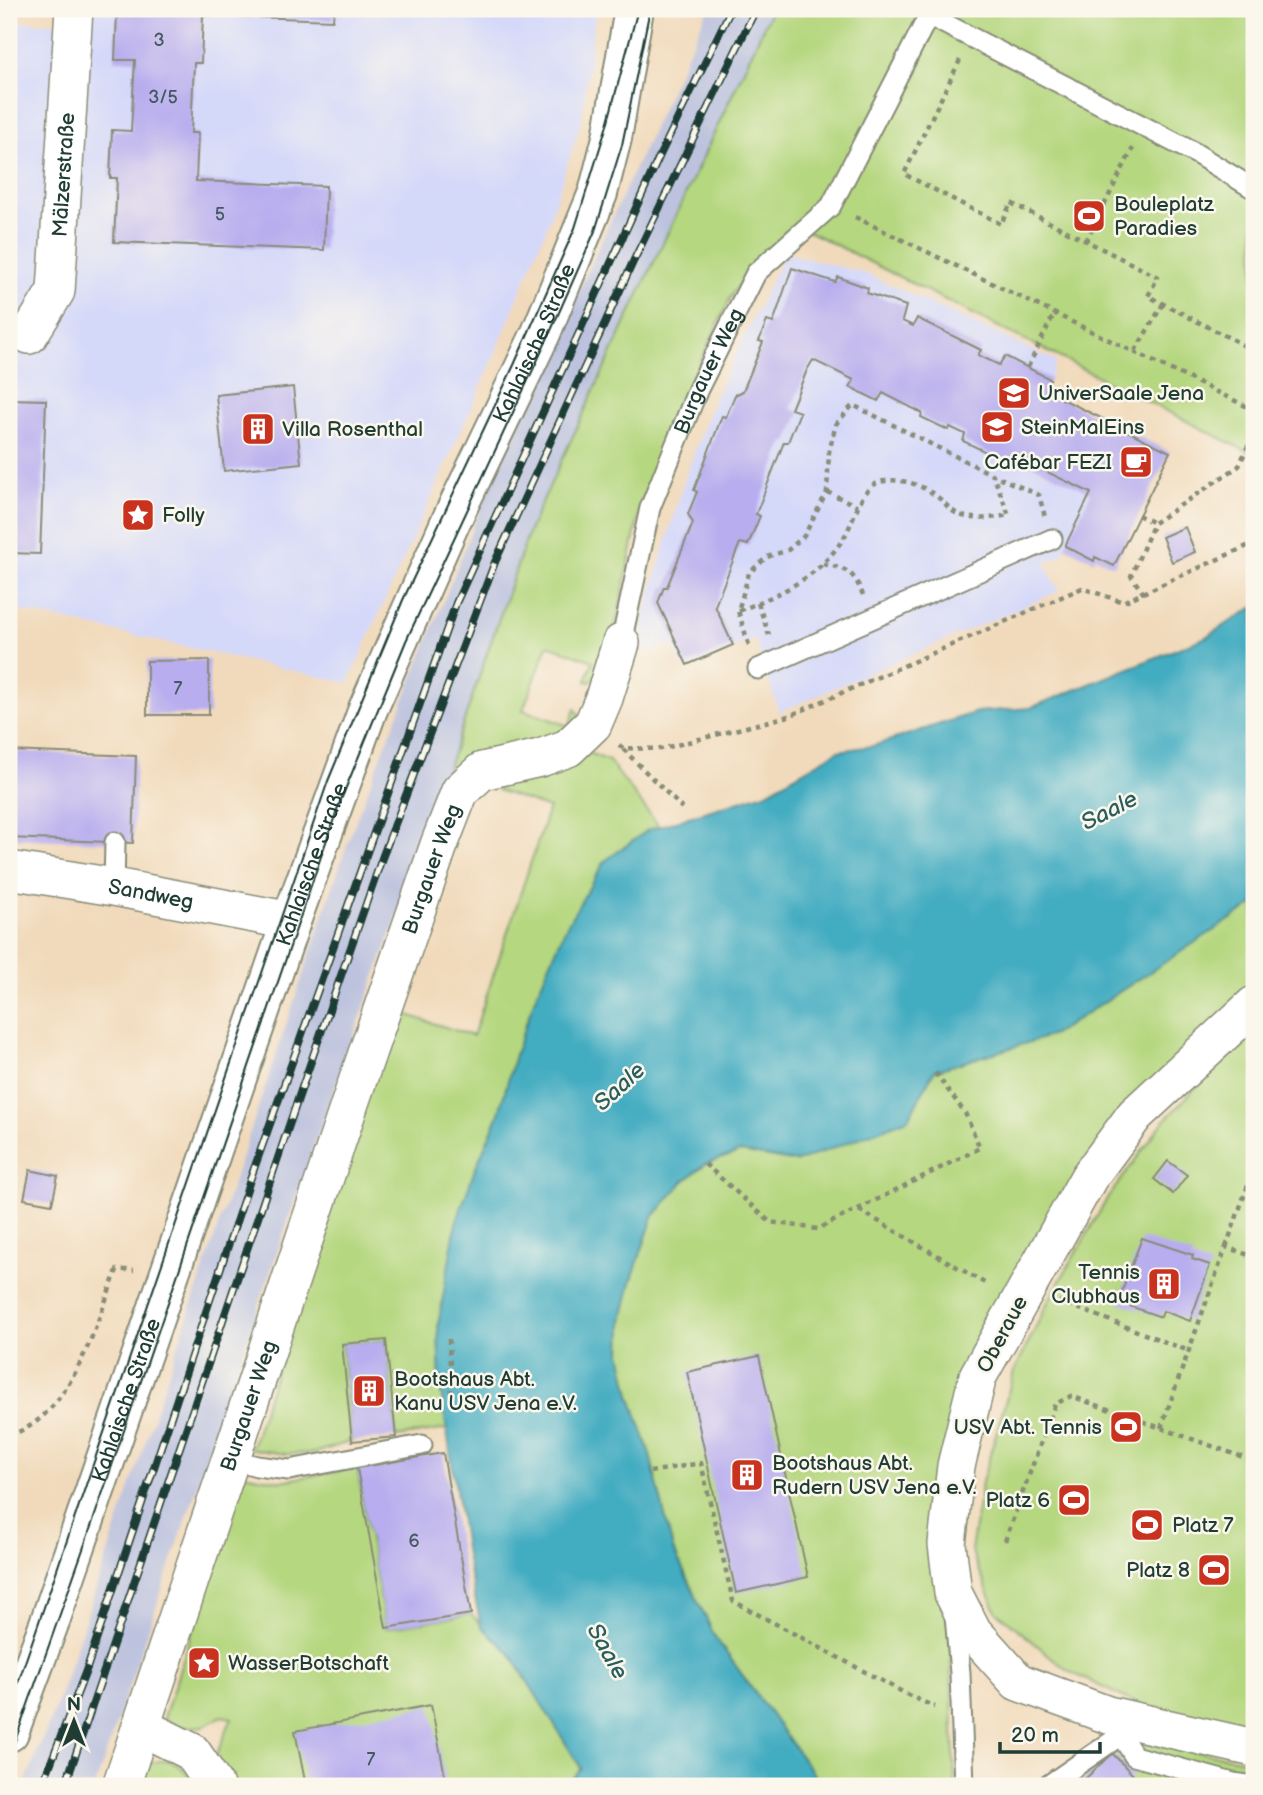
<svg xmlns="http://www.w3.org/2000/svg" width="1263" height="1795" viewBox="0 0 1263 1795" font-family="'Balsamiq Sans',sans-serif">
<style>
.built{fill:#d4d8f9}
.industrial{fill:#bdc3de}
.green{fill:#b5d77f;stroke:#6a8a5a;stroke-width:2}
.water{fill:#42acc1;stroke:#30747a;stroke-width:2}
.building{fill:#b8adee}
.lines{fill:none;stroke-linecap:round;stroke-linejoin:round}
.lane-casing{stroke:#888c78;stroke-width:23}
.street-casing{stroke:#888c78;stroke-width:40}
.secondary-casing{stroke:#888c78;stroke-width:42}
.path{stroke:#888c78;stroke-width:4.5;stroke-dasharray:5 5;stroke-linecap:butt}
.lane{stroke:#fff;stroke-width:19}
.street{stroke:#fff;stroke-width:37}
.secondary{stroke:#fff;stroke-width:38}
.tram{stroke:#1f3d34;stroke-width:2}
.rail-casing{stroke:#1f3d34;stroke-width:8}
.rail{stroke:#fbf7ec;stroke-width:5;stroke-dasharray:16;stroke-linecap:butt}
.labels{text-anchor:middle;stroke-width:5;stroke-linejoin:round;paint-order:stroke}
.number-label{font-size:18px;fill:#455962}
.street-label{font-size:21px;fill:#1f3d34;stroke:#fbf7ec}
.poi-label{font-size:21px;fill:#1f3d34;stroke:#fbf7ec;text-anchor:start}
.water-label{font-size:23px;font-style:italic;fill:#2a5e5e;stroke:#fbf7ec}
</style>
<rect width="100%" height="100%" fill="#fbf7ec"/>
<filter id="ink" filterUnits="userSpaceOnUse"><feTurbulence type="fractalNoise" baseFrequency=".0143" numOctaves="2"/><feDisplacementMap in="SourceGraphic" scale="14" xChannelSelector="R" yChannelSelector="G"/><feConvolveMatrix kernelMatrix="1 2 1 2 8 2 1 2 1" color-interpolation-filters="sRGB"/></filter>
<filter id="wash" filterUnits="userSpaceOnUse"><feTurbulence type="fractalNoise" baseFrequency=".00686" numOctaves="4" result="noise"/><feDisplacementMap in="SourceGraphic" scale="28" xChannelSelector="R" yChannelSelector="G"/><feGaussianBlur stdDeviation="1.57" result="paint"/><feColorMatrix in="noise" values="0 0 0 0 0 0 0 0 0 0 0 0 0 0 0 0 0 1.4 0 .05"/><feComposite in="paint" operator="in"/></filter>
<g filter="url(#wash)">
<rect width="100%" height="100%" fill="#f1dabb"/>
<!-- built -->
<g class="built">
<polygon points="93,9 596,9 581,122 548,224 491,364 348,683 9,608 9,22 92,24"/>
<polygon points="785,253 864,273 1056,361 1046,391 1014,456 1091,493 1061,556 1045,563 1059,591 779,712 755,639 684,669 673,644 646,653 641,625 686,475 714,399"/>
</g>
<!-- industrial -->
<polygon class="industrial" points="708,9 772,9 530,528 400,909 310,1156 95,1786 24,1786 60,1695 352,830 491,482"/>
<!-- green -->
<g class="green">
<polygon points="772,9 875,9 887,15 891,9 1254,9 1254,455 798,226 757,261 733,293 686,391 641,505 617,619 599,675 590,682 586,681 593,661 548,645 523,710 569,726 575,709 580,716 575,727 451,779 439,794 530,528"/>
<polygon points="589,753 609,761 660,828 648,830 605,861 535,998 515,1055 498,1117 475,1169 438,1325 440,1386 447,1429 396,1437 386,1340 342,1345 352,1441 315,1453 286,1454 251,1449 392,1010 473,1036 549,808 497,790 503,783"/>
<polygon points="1254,904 1254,995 1126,1108 969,1370 951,1670 955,1786 822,1786 715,1637 673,1549 649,1451 630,1395 621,1353 622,1320 631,1282 653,1217 682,1183 705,1164 740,1152 797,1162 908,1119 934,1071 1053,1035"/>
<polygon points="1254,1032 1254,1735 1161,1715 1068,1671 996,1611 971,1551 982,1482 1014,1372 1050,1298 1107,1199 1164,1121 1216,1066"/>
<polygon points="357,1468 386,1628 471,1614 510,1653 581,1768 566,1786 225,1786 215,1758 232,1718 222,1716 204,1726 177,1728 164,1718 243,1474 281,1481"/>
<polygon points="1147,1744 1254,1761 1254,1786 1078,1786 1112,1753 1125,1767"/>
<path d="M168 1760 181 1767 197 1786H134C143 1765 144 1762 168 1760Z"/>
</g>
<!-- water -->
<polygon class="water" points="1254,607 1254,904 1053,1035 934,1071 908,1119 797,1162 740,1152 705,1164 682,1183 653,1217 631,1282 622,1320 621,1353 630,1395 649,1451 673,1549 715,1637 822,1786 566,1786 581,1768 510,1653 481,1626 467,1561 440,1386 438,1325 456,1223 475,1169 498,1117 515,1055 535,998 567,925 605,861 648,830 765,793 838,751 873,746 977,712 1030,708 1204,638"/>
<g id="blocks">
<!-- building -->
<g class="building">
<polygon points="124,9 334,9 333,20 203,15 201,63 194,63 191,133 198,133 196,181 326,186 324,250 114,242 117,178 110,178 112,130 131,131 135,60 115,60 117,12 124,12"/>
<polygon points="792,268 835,282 838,277 868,288 867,293 906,306 902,321 913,326 917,318 981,350 978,355 999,365 1005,356 1050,379 1046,391 1170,452 1114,566 1095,557 1094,561 1065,546 1091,493 1014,456 1009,463 963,441 965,434 950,427 948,430 921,417 922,413 883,393 878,401 850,387 854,380 813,360 807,370 791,409 800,412 788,442 784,442 756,514 760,516 748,545 740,543 715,606 733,645 687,665 658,603 664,587 667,587 693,523 688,514 697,492 694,490 722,416 726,417 735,395 743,391 763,342 759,341 767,321 773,323"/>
<polygon points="293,387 301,463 224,471 216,395"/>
<polygon points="9,399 46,400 40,554 9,553"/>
<polygon points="1185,527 1195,552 1172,562 1162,537"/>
<polygon points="209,660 209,715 147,715 147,661"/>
<polygon points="9,751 136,756 133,843 9,838"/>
<polygon points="1168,1161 1187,1175 1173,1194 1154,1179"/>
<polygon points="30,1170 58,1176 52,1204 24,1199"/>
<polygon points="1142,1238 1193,1255 1192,1259 1210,1265 1190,1321 1163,1311 1161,1317 1118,1302"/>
<polygon points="386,1340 396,1437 352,1441 342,1344"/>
<polygon points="759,1356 808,1577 736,1593 687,1372"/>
<polygon points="443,1453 471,1614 386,1628 357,1468"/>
<polygon points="431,1705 447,1786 306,1786 295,1731"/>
<polygon points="1112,1753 1134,1776 1123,1786 1078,1786"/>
</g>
</g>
</g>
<g filter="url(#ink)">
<use href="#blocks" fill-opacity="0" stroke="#888c78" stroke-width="2"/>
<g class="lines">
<defs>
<g id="lane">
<polyline points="928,15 1195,153 1254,189"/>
<path id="s1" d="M621 643 650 508 698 389 756 273 831 206 932 9"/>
<polyline points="758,669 1052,539"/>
<polyline points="114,887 115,842"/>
<polyline points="231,1459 257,1466 289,1470 422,1445"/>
<polyline points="955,1616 960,1673 964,1786"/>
<polyline points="1109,1716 1134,1756 1233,1783 1254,1786"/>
<polyline points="1047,1786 1121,1735 1128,1727"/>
</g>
<g id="street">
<path id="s2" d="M29 335 56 291 74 9"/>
<path id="s3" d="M9 870 114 887 291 921"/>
<polyline points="1254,1005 1135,1115 1089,1177 978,1376 956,1466 947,1544 953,1593 973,1632 1018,1682 1108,1715 1254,1748"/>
<polyline points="142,1727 192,1752 215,1786"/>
<path id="s4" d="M121 1786 352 1097 439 845 460 791 482 771 540 758 568 748 593 724 604 698 621 643"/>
</g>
<g id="secondary">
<path id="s5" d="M9 1732 50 1621 291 921 368 709 450 523 541 333 598 193 612 138 634 9"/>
</g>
</defs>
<!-- lane casing -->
<use href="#lane" class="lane-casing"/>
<!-- street casing -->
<use href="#street" class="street-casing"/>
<!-- secondary casing -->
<use href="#secondary" class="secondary-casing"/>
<!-- path -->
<g class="path">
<polyline points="960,60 904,174 1001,224 1011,203 1158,277 1148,296 1247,347 1254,333"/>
<polyline points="855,217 1254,410"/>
<polyline points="1086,241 1133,148"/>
<polyline points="1135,351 1163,304"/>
<polyline points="1028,367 1055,312"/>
<polyline points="827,492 858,506"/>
<polyline points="1138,515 1154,523"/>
<path d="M823 564C848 569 853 571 863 595"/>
<polyline points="1144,594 1131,576 1154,523 1239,466 1254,432"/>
<polyline points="758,603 769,635"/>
<path d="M739 611C781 593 817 579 843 539 855 521 860 483 885 481 905 478 924 486 940 499 945 503 950 510 956 513 973 522 992 518 1009 515L993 475"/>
<polyline points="749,645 738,611 749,573 767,557 788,550 804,536 827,492 829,452 836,424 853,405 993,475 1039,495 1045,517"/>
<polyline points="619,745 623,748 661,749 789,716 1082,588 1123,602 1254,543"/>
<polyline points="623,749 682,808"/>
<polyline points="705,1164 770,1222 818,1229 980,1148 965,1113 934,1071"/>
<polyline points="859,1210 988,1285"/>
<polyline points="1226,1247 1254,1168"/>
<polyline points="1059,1301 1189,1351"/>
<polyline points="449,1339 451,1392"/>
<polyline points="1161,1428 1226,1247 1254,1257"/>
<path d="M9 1435C71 1419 96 1323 117 1270H134"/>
<polyline points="650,1472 701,1463 733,1601 910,1696 935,1707"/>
<polyline points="1005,1541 1055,1404 1071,1396 1254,1461"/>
</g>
<!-- lane -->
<use href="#lane" class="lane"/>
<!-- street -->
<use href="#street" class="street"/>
<!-- secondary -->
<use href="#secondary" class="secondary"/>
<!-- tram -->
<g class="tram">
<polyline points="9,1709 328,781 403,600 514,365 575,228 607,125 638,9"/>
<polyline points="9,1758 93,1521 338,807 406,641 545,344 595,231 622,145 650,9"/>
</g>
<defs>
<g id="rail">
<polyline points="42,1786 87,1668 250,1180 456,603 660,155 731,9"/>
<polyline points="65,1786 300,1093 382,858 495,562 633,262 756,9"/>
</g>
</defs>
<!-- rail casing -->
<use href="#rail" class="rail-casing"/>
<!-- rail -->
<use href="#rail" class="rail"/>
</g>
</g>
<!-- icons -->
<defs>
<symbol id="stadium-square" viewBox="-11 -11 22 22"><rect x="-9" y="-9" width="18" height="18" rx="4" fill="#c8321e" stroke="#fbf7ec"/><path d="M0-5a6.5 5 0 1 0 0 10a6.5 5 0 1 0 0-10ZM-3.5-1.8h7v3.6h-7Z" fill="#fff"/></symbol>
<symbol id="school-square" viewBox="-11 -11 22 22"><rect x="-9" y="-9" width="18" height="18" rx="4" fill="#c8321e" stroke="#fbf7ec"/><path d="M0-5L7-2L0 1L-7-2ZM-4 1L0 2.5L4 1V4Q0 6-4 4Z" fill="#fff"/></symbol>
<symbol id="building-square" viewBox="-11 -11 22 22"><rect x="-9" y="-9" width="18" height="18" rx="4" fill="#c8321e" stroke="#fbf7ec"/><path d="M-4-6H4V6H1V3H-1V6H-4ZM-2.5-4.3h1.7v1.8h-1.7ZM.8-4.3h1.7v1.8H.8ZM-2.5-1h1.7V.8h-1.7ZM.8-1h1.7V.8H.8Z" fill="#fff"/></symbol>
<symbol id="cafe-square" viewBox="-11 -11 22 22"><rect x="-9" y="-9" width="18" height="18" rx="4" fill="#c8321e" stroke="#fbf7ec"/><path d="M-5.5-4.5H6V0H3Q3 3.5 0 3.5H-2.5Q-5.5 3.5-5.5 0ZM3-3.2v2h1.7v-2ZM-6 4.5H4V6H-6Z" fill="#fff"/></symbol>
<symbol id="sight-square" viewBox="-11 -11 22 22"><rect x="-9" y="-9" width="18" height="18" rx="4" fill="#c8321e" stroke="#fbf7ec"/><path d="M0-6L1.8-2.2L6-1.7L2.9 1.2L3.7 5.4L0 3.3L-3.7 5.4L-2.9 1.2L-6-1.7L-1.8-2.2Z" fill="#fff"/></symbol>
</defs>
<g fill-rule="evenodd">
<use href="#stadium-square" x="1070" y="197" width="38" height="38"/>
<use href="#school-square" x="995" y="374" width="38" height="38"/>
<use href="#school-square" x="978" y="408" width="38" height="38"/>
<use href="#building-square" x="239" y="410" width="38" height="38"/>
<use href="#cafe-square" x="1117" y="443" width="38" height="38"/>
<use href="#sight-square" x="119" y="496" width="38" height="38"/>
<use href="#building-square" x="1145" y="1265" width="38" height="38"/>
<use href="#building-square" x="350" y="1372" width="38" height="38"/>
<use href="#stadium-square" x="1107" y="1408" width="38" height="38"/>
<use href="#building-square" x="728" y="1456" width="38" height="38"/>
<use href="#stadium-square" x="1055" y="1481" width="38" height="38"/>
<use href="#stadium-square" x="1128" y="1506" width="38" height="38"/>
<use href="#stadium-square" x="1195" y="1551" width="38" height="38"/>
<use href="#sight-square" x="185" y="1644" width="38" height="38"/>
</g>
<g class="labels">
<!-- number labels -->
<g class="number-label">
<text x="159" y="46">3</text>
<text x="163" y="103">3/5</text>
<text x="220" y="220">5</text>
<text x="178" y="694">7</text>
<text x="414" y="1547">6</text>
<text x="371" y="1765">7</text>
</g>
<!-- street labels -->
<g class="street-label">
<text dy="7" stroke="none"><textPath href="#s2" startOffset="168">Mälzerstraße</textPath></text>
<text dy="7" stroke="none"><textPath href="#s5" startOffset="1486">Kahlaische Straße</textPath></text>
<text dy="7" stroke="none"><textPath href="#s1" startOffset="287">Burgauer Weg</textPath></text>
<text dy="7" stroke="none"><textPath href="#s5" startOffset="919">Kahlaische Straße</textPath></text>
<text dy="7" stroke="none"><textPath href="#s4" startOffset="968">Burgauer Weg</textPath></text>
<text dy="7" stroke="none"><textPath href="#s3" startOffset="144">Sandweg</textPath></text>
<text transform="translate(1002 1334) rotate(-62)" y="7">Oberaue</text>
<text dy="7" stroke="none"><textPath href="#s5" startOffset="352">Kahlaische Straße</textPath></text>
<text dy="7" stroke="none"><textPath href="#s4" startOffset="401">Burgauer Weg</textPath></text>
</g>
<!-- poi labels -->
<g class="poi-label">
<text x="1114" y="211">Bouleplatz<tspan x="1114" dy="24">Paradies</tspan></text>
<text x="1038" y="400">UniverSaale Jena</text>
<text x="1021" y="434">SteinMalEins</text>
<text x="282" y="436">Villa Rosenthal</text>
<text x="1112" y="469" text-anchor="end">Cafébar FEZI</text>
<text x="162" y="522">Folly</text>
<text x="1140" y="1279" text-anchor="end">Tennis<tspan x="1140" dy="24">Clubhaus</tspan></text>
<text x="394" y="1386">Bootshaus Abt.<tspan x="394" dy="24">Kanu USV Jena e.V.</tspan></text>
<text x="1102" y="1434" text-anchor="end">USV Abt. Tennis</text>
<text x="772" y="1470">Bootshaus Abt.<tspan x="772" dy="24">Rudern USV Jena e.V.</tspan></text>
<text x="1050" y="1507" text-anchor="end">Platz 6</text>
<text x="1172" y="1532">Platz 7</text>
<text x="1190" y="1577" text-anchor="end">Platz 8</text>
<text x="228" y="1670">WasserBotschaft</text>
</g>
<!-- water labels -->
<g class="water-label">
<text transform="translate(1109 810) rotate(-27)" y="8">Saale</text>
<text transform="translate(619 1086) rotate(-42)" y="8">Saale</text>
<text transform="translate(608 1651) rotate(61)" y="8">Saale</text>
</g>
</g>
<!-- margin -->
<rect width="1263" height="1795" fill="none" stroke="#fbf7ec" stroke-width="35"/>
<!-- north arrow -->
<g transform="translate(74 1721)" stroke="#fbf7ec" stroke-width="5" paint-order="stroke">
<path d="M0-5L12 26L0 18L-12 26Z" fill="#1f3d34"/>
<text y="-10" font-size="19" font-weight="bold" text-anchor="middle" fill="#1f3d34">N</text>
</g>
<!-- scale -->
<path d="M1000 1742v10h100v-10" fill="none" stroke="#1f3d34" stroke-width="3.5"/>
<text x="1011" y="1742" font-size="21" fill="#1f3d34" stroke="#fbf7ec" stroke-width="5" paint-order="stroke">20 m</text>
</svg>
